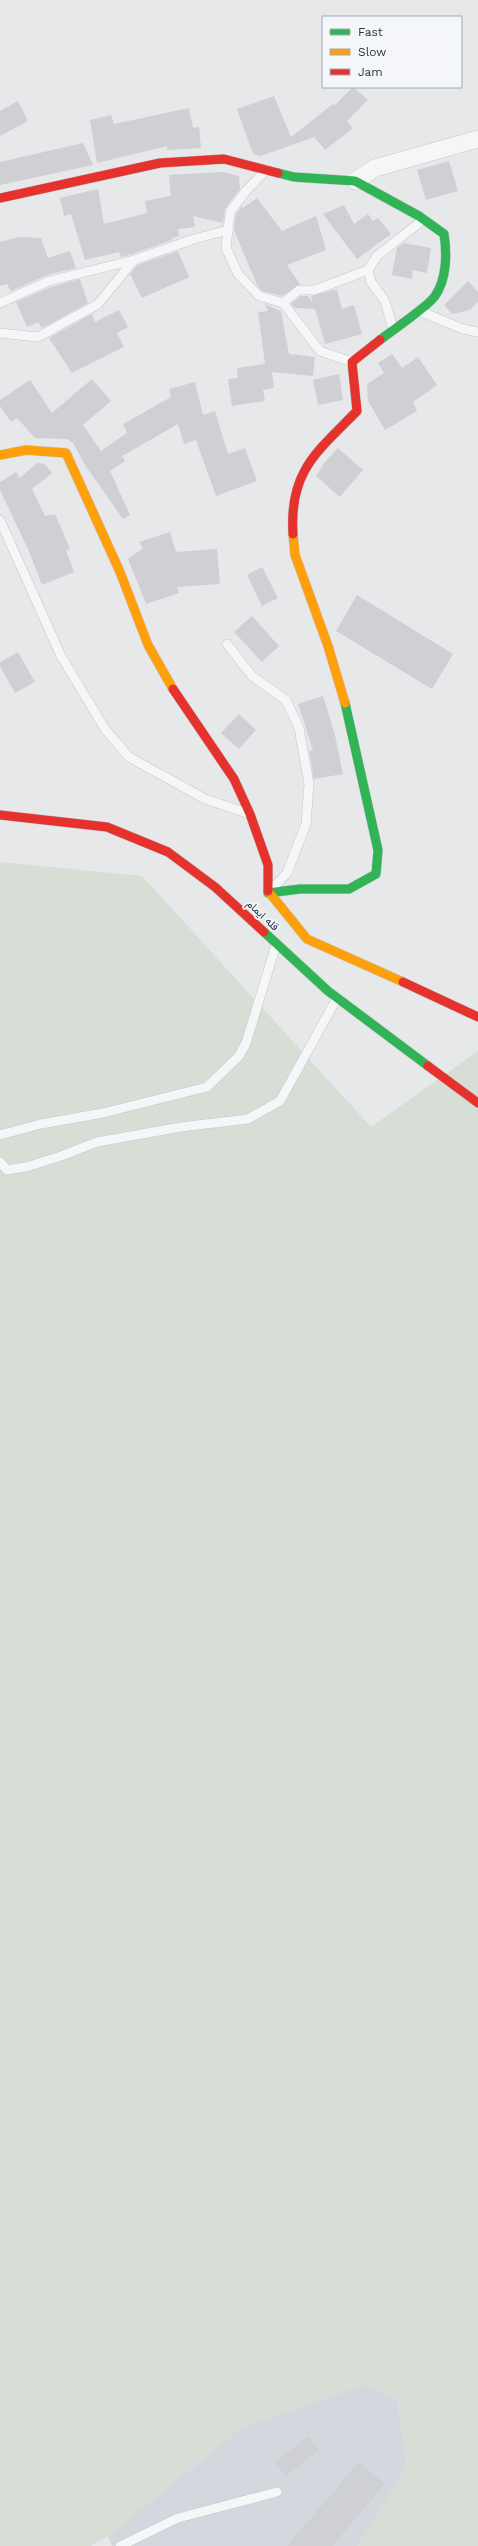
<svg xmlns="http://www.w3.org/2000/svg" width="478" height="2546" viewBox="0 0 478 2546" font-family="'Work Sans',Vazirmatn,sans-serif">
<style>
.built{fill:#d4d7dd}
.green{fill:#d6ded6}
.building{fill:#ced0d3}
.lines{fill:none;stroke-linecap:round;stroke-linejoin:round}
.lane-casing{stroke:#c4c6c8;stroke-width:10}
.street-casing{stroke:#c4c6c8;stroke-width:18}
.fast-casing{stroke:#c4c6c8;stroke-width:10}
.slow-casing{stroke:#c4c6c8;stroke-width:10}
.jam-casing{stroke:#c4c6c8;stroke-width:10}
.lane{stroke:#f5f6f7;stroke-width:9}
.street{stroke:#f5f6f7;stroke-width:17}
.fast{stroke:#30b455;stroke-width:9}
.slow{stroke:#ff9f0a;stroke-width:9}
.jam{stroke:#e5322d;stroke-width:9}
.labels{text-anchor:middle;stroke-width:3.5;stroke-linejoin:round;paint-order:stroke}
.street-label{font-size:11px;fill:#2b3445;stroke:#f4f6f9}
</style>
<rect width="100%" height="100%" fill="#e6e8ea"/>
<!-- built -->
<polygon class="built" points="365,2384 397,2399 407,2467 358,2546 112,2546 108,2536 241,2428"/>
<!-- green -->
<polygon class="green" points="0,862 142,876 371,1127 478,1051 478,2546 358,2546 407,2467 397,2399 365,2384 241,2428 108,2536 91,2546 0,2546"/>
<!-- building -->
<g class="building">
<polygon points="353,87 368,100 347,121 353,128 325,150 314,137 261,156 253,154 237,109 274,96 291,137 333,104 335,105"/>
<polygon points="18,101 28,121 0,136 0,111"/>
<polygon points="189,108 193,128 199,127 201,148 167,150 167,146 97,163 90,120 111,115 114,124"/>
<polygon points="83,143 93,165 0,185 0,162"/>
<polygon points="449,161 458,191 426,200 417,170"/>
<polygon points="223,172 239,176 240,189 225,209 223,223 193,216 195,227 178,229 179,236 172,238 172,240 132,254 121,257 119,252 85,260 71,214 64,216 60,198 98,189 104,224 147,213 145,201 171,196 169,175"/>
<polygon points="257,198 282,231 316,216 326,250 287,265 300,284 282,296 262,291 257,285 234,230 236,214 242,206 243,208"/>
<polygon points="344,205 354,224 368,214 373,221 378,218 391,234 357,259 323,214"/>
<polygon points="19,237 41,238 48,258 70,251 76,268 47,275 11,291 7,284 0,286 0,242"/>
<polygon points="404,243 431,248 427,273 413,270 412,279 392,275 397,248"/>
<polygon points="178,251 189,277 142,298 130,274 138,265"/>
<polygon points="80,279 88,303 42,328 38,322 27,327 16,302 51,287"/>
<polygon points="468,281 478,292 478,302 470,310 452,314 444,305"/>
<polygon points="337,289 342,309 354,305 362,334 325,344 315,309 295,308 291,304 301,296 308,296 313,303 311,296"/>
<polygon points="265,304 281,311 289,354 315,357 313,376 272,372 274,388 263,390 265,401 232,406 228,379 238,378 237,368 265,364 258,312 268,311"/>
<polygon points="119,310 128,327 117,333 124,347 72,373 49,338 92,314 95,322"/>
<polygon points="392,354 402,368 418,357 437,385 413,402 417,411 385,430 368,401 367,384 384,373 378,363"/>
<polygon points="339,374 343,400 318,405 313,380"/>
<polygon points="92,379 111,401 83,425 101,451 127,433 123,424 171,397 169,389 195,382 203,415 215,411 228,454 245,448 257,481 216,496 196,440 184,444 178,424 122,456 125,461 110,471 130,515 123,519 85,465 73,443 67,439 35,438 17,418 11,422 0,406 0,400 30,380 52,413"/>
<polygon points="338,448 363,470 340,497 316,476 325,462"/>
<polygon points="37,463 45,464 52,473 32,489 45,516 55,514 70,549 66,550 74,572 42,585 28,549 0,490 0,482 16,472 20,478"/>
<polygon points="170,532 176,552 217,549 220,584 177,587 179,593 146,604 128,559 143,548 139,542"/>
<polygon points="262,567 278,598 262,606 247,575"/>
<polygon points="357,595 453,654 432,689 336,631"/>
<polygon points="252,616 279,646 262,662 234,632"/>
<polygon points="18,652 35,682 15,693 0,666 0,662"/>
<polygon points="323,696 335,735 343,774 314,779 309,751 313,750 298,704"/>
<polygon points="239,714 256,730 239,749 221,733"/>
<polygon points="308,2436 319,2450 286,2476 275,2462"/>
<polygon points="359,2462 385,2484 332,2546 287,2546"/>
</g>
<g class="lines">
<defs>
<g id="lane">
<polyline points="266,170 246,191 230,212 226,248 238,274 259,296 283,303 320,351 352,362"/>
<polyline points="0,303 49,281 134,260"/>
<polyline points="283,303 299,290 315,290 368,270"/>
<polyline points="419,311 463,329 478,332"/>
<polyline points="393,329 385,301 371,282 368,270 377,256 424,219"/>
<polyline points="0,333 38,337 98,304 134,260 194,239 228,230"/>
<polyline points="0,520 61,656 105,729 129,757 205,799 247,813"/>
<polyline points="227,644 252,676 286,700 299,728 309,784 306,824 287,873 272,889"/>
<polyline points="0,1135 41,1124 103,1113 207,1087 239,1056 246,1043 276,945"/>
<polyline points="0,1162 7,1170 26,1167 61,1156 97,1142 181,1127 248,1119 280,1101 337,998"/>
<polyline points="120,2546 178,2518 277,2492"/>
</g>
<polyline id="street" points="355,181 375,168 478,139"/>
<g id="fast">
<path d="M278 173 294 177 355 181 419 216 444 234C447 253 447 279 435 296 429 306 391 331 380 340"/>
<polyline points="268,893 300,889 349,889 376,874 378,850 345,703"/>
<polyline points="264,932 328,991 428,1066"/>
</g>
<g id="slow">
<polyline points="0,455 26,450 66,453 120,572 148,645 173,689"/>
<polyline points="293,534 295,555 328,646 345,703"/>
<polyline points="268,891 307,939 403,982"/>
</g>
<g id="jam">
<polyline points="0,198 160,163 224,159 278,173"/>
<path d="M293 534C289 471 317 452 357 411L352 362 380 340"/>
<polyline points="173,689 234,779 250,814 268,865 268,891"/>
<polyline points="0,815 107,827 168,852 215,887 264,932"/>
<polyline points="403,982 478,1017"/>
<polyline points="428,1066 478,1103"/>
</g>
</defs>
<!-- lane casing -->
<use href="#lane" class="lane-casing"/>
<!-- street casing -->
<use href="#street" class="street-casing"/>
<!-- fast casing -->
<use href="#fast" class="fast-casing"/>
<!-- slow casing -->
<use href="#slow" class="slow-casing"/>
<!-- jam casing -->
<use href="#jam" class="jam-casing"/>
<!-- lane -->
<use href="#lane" class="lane"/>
<!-- street -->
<use href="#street" class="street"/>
<!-- fast -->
<use href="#fast" class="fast"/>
<!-- slow -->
<use href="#slow" class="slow"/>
<!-- jam -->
<use href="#jam" class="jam"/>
</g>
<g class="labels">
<!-- street labels -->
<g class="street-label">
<text transform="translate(263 915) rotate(43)" y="4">قله ایمام</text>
</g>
</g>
<!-- legend -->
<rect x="322" y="16" width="140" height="72" fill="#f4f6f9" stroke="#a4a8b1"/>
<rect x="330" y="29" width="20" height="6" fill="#30b455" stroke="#a4a8b1"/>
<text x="358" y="36" font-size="12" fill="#2b3445">Fast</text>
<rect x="330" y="49" width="20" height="6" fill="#ff9f0a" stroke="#a4a8b1"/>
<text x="358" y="56" font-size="12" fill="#2b3445">Slow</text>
<rect x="330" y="69" width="20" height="6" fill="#e5322d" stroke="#a4a8b1"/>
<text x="358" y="76" font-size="12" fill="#2b3445">Jam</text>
</svg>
